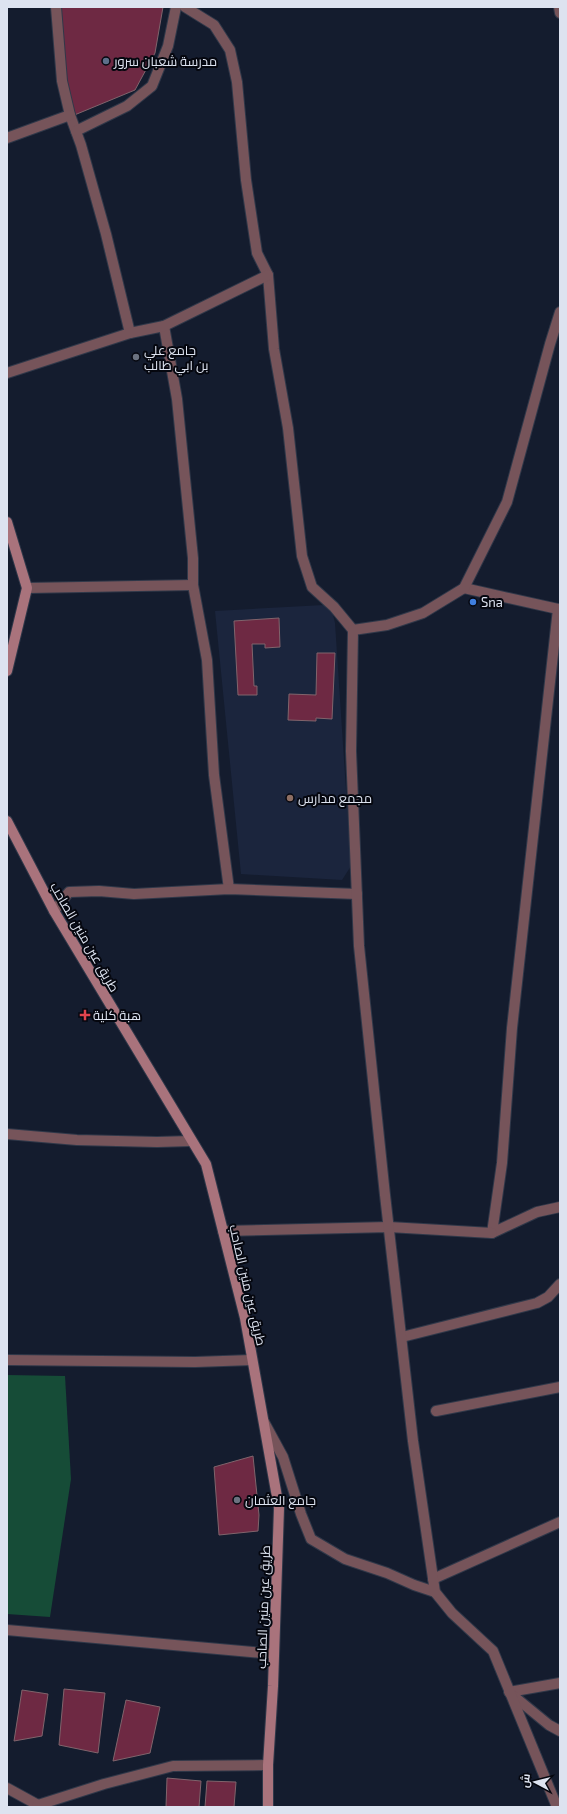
<svg xmlns="http://www.w3.org/2000/svg" width="567" height="1814" viewBox="0 0 567 1814" font-family="'Exo 2',Cairo,sans-serif">
<style>
.built{fill:#1b253d}
.green{fill:#164c37}
.building{fill:#6e2943;stroke:#80646c}
.lines{fill:none;stroke-linecap:round;stroke-linejoin:round}
.street-casing{stroke:#303849;stroke-width:12}
.secondary-casing{stroke:#303849;stroke-width:12}
.street{stroke:#76545a;stroke-width:10}
.secondary{stroke:#a9737c;stroke-width:10}
.service-dot{fill:#5c6f8a;stroke:#05070f;stroke-width:1.5}
.worship-dot{fill:#6b7280;stroke:#05070f;stroke-width:1.5}
.shop-dot{fill:#3f7fe0;stroke:#05070f;stroke-width:1.5}
.education-dot{fill:#8d6e63;stroke:#05070f;stroke-width:1.5}
.health-dot{fill:#e0444e;stroke:#05070f;stroke-width:1.5}
.labels{text-anchor:middle;stroke-width:4;stroke-linejoin:round;paint-order:stroke}
.poi-label{font-size:13px;fill:#dde3f0;stroke:#05070f;text-anchor:start}
.street-label{font-size:13px;fill:#dde3f0;stroke:#05070f}
</style>
<rect width="100%" height="100%" fill="#141c2e"/>
<!-- built -->
<polygon class="built" points="324,605 332,611 335,623 351,866 342,880 241,874 215,611"/>
<!-- green -->
<polygon class="green" points="7,1375 65,1376 71,1479 50,1617 7,1614"/>
<!-- building -->
<g class="building">
<polygon points="60,7 163,7 155,53 135,90 72,116 63,70"/>
<polygon points="279,618 280,647 265,648 265,644 252,644 254,686 257,686 257,695 238,695 234,621"/>
<polygon points="317,653 335,653 332,719 316,718 316,721 288,720 289,694 316,695"/>
<polygon points="253,1456 259,1515 258,1531 219,1535 214,1467"/>
<polygon points="64,1689 105,1693 98,1753 59,1745"/>
<polygon points="22,1690 48,1694 42,1736 14,1741"/>
<polygon points="126,1700 160,1707 150,1753 113,1761"/>
<polygon points="167,1778 201,1781 199,1807 166,1807"/>
<polygon points="207,1781 236,1782 234,1807 205,1807"/>
</g>
<g class="lines">
<defs>
<g id="street">
<polyline points="56,7 62,81 70,115 81,145 106,234 130,333"/>
<polyline points="185,7 214,25 230,50 237,82 246,180 257,253 268,275 274,349 288,428 302,556 312,587 334,607 353,630"/>
<polyline points="559,7 560,13"/>
<polyline points="76,131 127,106 152,86 168,46 176,7"/>
<polyline points="7,138 70,115"/>
<polyline points="164,326 177,399 193,558 193,585 207,660 214,775 229,889"/>
<polyline points="7,373 130,333 164,326 268,275"/>
<polyline points="27,588 193,585"/>
<polyline points="464,588 558,609"/>
<polyline points="560,609 558,609 512,1028 502,1163 492,1233 537,1212 560,1207"/>
<polyline points="54,911 69,892 99,891 134,894 229,889 357,894"/>
<polyline points="7,1134 77,1140 157,1142 191,1141"/>
<polyline points="223,1231 389,1227 492,1233"/>
<polyline points="402,1337 537,1303 548,1297 560,1284"/>
<polyline points="7,1360 195,1362 252,1360"/>
<polyline points="436,1411 560,1387"/>
<polyline points="264,1422 283,1457 301,1514 311,1539 345,1559 387,1573 414,1585 435,1592"/>
<polyline points="433,1579 560,1522"/>
<polyline points="7,1630 274,1654"/>
<polyline points="509,1692 560,1683"/>
<polyline points="510,1693 549,1725 560,1731"/>
<polyline points="7,1788 38,1805"/>
<polyline points="37,1807 38,1805 104,1784 173,1766 268,1765"/>
<polyline points="557,1807 493,1651 452,1613 435,1592 413,1441 385,1195 359,946 351,751 353,630 387,625 423,613 464,588 507,502 550,344 560,312"/>
</g>
<g id="secondary">
<polyline points="7,522 27,588 7,671"/>
<polyline points="7,821 54,911 206,1164 245,1318 279,1508 273,1686 268,1765 268,1807"/>
</g>
</defs>
<!-- street casing -->
<use href="#street" class="street-casing"/>
<!-- secondary casing -->
<use href="#secondary" class="secondary-casing"/>
<!-- street -->
<use href="#street" class="street"/>
<!-- secondary -->
<use href="#secondary" class="secondary"/>
</g>
<!-- markers -->
<circle class="service-dot" cx="106" cy="61" r="4"/>
<g class="worship-dot">
<circle cx="136" cy="357" r="4"/>
<circle cx="237" cy="1500" r="4"/>
</g>
<circle class="shop-dot" cx="473" cy="602" r="4"/>
<circle class="education-dot" cx="290" cy="798" r="4"/>
<path class="health-dot" d="M83 1009h4v4h4v4h-4v4h-4v-4h-4v-4h4z"/>
<g class="labels">
<!-- poi labels -->
<g class="poi-label">
<text x="114" y="66">مدرسة شعبان سرور</text>
<text x="144" y="355">جامع علي<tspan x="144" dy="15">بن ابي طالب</tspan></text>
<text x="481" y="607">Sna</text>
<text x="298" y="803">مجمع مدارس</text>
<text x="93" y="1020">هبة كلية</text>
<text x="245" y="1505">جامع العثمان</text>
</g>
<!-- street labels -->
<g class="street-label">
<text transform="translate(85 937) rotate(60)" y="5">طريق عين منين الصاحب</text>
<text transform="translate(248 1285) rotate(77)" y="5">طريق عين منين الصاحب</text>
<text transform="translate(263 1607) rotate(-88)" y="5">طريق عين منين الصاحب</text>
</g>
</g>
<!-- border -->
<rect width="567" height="1814" fill="none" stroke="#dde3f0" stroke-width="16"/>
<!-- north arrow -->
<g transform="translate(535 1782) rotate(277)" stroke="#05070f" stroke-width="3" paint-order="stroke">
<path d="M0-3L7 15L0 10L-7 15Z" fill="#dde3f0"/>
<text y="-6" font-size="11" font-weight="bold" text-anchor="middle" fill="#dde3f0">ش</text>
</g>
</svg>
